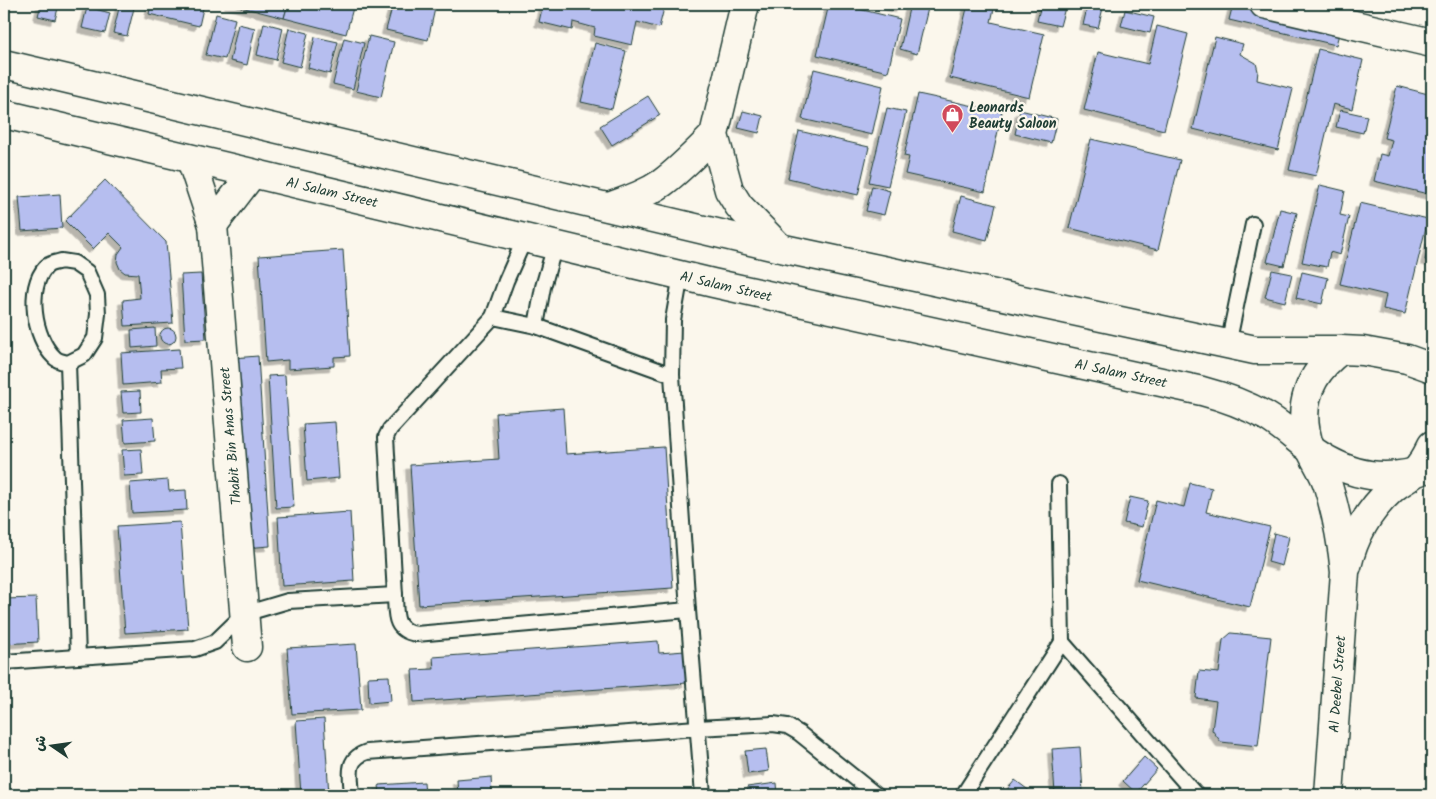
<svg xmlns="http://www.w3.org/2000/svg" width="1436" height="799" viewBox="0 0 1436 799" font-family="Kalam,'Playpen Sans Arabic',sans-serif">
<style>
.building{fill:#b6beef;stroke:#1f3d34;filter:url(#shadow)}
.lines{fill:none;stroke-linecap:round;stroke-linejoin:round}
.lane-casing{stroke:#1f3d34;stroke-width:18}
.street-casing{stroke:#1f3d34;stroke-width:31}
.secondary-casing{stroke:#1f3d34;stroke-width:31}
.lane{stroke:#fbf7ec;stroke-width:14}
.street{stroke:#fbf7ec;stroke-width:28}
.secondary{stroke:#fbf7ec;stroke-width:28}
.labels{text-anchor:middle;stroke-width:4.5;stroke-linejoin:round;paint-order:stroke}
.poi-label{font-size:14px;font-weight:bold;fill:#1f3d34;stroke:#fbf7ec;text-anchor:start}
.street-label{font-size:14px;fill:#1f3d34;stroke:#fbf7ec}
</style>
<defs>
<filter id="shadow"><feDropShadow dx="-4.5" dy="4.5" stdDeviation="0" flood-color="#0004"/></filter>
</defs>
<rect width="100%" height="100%" fill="#fbf7ec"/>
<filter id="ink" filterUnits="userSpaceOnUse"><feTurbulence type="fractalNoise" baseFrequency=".02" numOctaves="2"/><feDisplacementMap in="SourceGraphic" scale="10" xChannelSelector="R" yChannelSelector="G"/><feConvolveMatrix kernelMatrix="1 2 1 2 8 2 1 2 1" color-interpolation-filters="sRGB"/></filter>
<g filter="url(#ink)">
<!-- building -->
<g class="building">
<polygon points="41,4 59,4 55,20 38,16"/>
<polygon points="95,4 112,4 111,7"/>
<polygon points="120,4 135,4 127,36 113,33"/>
<polygon points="151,4 204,4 199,26 149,14"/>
<polygon points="229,4 288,4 284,18"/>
<polygon points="288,4 354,4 346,34 284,18"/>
<polygon points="393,4 436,4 428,40 386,30"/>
<polygon points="543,4 665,4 659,28 637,22 632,45 594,36 595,28 573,22 572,30 539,22"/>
<polygon points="829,4 838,4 900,19 888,72 817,55"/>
<polygon points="882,4 901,4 900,8"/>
<polygon points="910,4 929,4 917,54 900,49"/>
<polygon points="968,4 995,4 991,22 1044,34 1029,97 950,78"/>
<polygon points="1041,4 1066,4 1060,26 1037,21"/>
<polygon points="1088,4 1104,4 1098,28 1083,25"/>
<polygon points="1233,4 1340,30 1336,45 1229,20"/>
<polygon points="87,7 110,13 105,33 82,28"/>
<polygon points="1125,10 1154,17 1150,33 1121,26"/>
<polygon points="216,14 235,19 225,59 206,55"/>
<polygon points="264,23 283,28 276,60 257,55"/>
<polygon points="238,24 255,28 247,65 230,61"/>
<polygon points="1157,26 1188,34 1164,130 1084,110 1098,52 1148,64"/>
<polygon points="289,28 308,33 300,67 281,62"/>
<polygon points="369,36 394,42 381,97 356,91"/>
<polygon points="315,37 338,42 330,74 308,68"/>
<polygon points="1215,37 1243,44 1240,54 1256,63 1258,71 1257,80 1293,89 1278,150 1193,129"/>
<polygon points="344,38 364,43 353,89 333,84"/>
<polygon points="595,43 626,51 612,109 581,102"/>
<polygon points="1318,49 1363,60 1352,109 1333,104 1316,176 1289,170"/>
<polygon points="814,69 883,86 872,135 802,119"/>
<polygon points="1397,86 1432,95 1432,195 1374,181 1380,154 1388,156 1392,140 1384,138"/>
<polygon points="918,94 1002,112 985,192 905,174 909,157 904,156"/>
<polygon points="648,96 660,115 612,145 600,126"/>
<polygon points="887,108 906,112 888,186 869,182"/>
<polygon points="1020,110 1057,119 1051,143 1015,134"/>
<polygon points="1340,110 1367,116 1363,133 1336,127"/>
<polygon points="743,111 763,116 759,133 738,128"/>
<polygon points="799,131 869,147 858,195 788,178"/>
<polygon points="1091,139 1180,160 1158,250 1069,228"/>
<polygon points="105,180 166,242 173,323 125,326 123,300 140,298 138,274 125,273 120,269 117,262 118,254 123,247 109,233 93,249 65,221"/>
<polygon points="1320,185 1345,191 1340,215 1349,217 1340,255 1330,252 1327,267 1302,262"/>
<polygon points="872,186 890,191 884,215 866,211"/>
<polygon points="60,194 62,228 22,231 19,197"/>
<polygon points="961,196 996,205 987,240 952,231"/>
<polygon points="1360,203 1428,219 1405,314 1383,309 1386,295 1340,284"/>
<polygon points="1280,209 1297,213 1284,266 1267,262"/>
<polygon points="1430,239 1432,240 1432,262 1425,260"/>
<polygon points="343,250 350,356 334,357 334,366 288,369 288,360 266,362 259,256"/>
<polygon points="1272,270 1292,274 1285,302 1265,297"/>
<polygon points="1302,272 1328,278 1322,304 1296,298"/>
<polygon points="201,274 206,339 185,340 181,275"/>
<circle cx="168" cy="336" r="8"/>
<polygon points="155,328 156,346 132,348 131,330"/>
<polygon points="179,349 181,368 161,369 162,382 123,385 121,353"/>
<polygon points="258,356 270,546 245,548 233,358"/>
<polygon points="285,375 294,507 276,508 268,376"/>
<polygon points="140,391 141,412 123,413 121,392"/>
<polygon points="563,408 566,454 664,447 673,588 419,605 410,465 499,459 496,413"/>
<polygon points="153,418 155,441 125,443 123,420"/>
<polygon points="335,422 339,478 307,481 303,424"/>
<polygon points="141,449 143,475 124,476 122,450"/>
<polygon points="168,480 169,491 186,490 187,510 132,513 130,483"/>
<polygon points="1190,483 1212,488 1206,512 1270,527 1250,607 1137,580 1156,500 1184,507"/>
<polygon points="1130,497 1148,501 1142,527 1124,523"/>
<polygon points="350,512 354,581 282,586 278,517"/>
<polygon points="180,522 188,629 125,633 117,526"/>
<polygon points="1274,533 1289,537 1282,566 1268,562"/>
<polygon points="36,598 38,642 4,644 4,599"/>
<polygon points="1231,633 1271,637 1258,746 1221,742 1212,730 1216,701 1196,698 1199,671 1219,673 1223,640"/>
<polygon points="658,641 659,653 685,651 687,683 414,702 412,670 434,669 433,657"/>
<polygon points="356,644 361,710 292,714 287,648"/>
<polygon points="389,676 391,701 369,703 368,677"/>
<polygon points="324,719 329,795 301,795 296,721"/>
<polygon points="1080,747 1083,792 1055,794 1052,749"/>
<polygon points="766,749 769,771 748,774 745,751"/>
<polygon points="1144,757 1157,769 1136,793 1123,781"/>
<polygon points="491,777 492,795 458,795 457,780"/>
<polygon points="1015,780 1035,795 1003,795"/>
<polygon points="424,782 425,795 380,795 379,785"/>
<polygon points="777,783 778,795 748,795 747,787"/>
</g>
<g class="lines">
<defs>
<g id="lane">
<path d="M61 261 74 263 87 272 97 295 98 314 95 338 84 355 68 363C64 362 57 361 54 357 34 338 26 288 46 267 49 263 56 263 61 261Z"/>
<path d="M493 317 536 326 672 375 688 610 416 634C393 630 396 614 395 595L386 437 390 429Z"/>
<polyline points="493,317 506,281 525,238"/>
<polyline points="536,326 543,287 555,245"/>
<polyline points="1228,345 1253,224"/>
<polyline points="68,363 78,657"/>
<polyline points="672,375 673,320 681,275"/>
<polyline points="1059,484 1062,642"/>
<polyline points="688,610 703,795"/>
<polyline points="4,662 195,649 215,642 244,614 288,601 395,595"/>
<path d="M352 795C351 776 345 759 367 752L697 728 773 724 787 726 799 733 876 795"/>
<polyline points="963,795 1062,642 1196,795"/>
</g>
<g id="street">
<polyline points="1264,4 1432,43"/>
<polyline points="191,159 213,225 247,647"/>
<polyline points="213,225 252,174"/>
<path d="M1347 566C1354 536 1368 511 1391 490 1397 484 1406 480 1413 474 1422 466 1427 455 1432 445"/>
<path d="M1329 795 1345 572C1342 543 1337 515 1328 486 1324 472 1315 461 1310 448 1296 408 1308 374 1341 350"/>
</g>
<g id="secondary">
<polyline points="745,4 714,135 729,190 739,206 779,247"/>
<polyline points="4,64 780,248 1255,350 1341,350 1363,351 1407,359 1432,368"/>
<path d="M4 114 713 283 1202 391C1225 397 1246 405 1266 416 1283 426 1297 440 1313 451 1352 478 1388 483 1432 467"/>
<path d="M609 207C628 200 646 194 662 183 681 169 698 151 714 135"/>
</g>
</defs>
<!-- lane casing -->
<use href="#lane" class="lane-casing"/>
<!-- street casing -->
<use href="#street" class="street-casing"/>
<!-- secondary casing -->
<use href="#secondary" class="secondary-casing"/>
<!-- lane -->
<use href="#lane" class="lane"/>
<!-- street -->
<use href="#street" class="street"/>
<!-- secondary -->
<use href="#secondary" class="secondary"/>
</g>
</g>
<!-- icons -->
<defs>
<symbol id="shop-pin" viewBox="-11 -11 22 30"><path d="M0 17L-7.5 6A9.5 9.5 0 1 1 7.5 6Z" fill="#d1495b" stroke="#fbf7ec"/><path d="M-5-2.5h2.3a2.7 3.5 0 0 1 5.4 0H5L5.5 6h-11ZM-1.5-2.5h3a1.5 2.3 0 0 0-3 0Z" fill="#fff"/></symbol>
</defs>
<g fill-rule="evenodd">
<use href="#shop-pin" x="940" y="102" width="25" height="34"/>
</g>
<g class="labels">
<!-- poi labels -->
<g class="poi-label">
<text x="969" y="112">Leonards<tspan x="969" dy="16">Beauty Saloon</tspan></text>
</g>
<!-- street labels -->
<g class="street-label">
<text transform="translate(332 192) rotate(13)" y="5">Al Salam Street</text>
<text transform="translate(726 286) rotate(13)" y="5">Al Salam Street</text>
<text transform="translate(1121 373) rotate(12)" y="5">Al Salam Street</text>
<text transform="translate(230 436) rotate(-95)" y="5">Thabit Bin Anas Street</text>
<text transform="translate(1337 684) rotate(-86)" y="5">Al Deebel Street</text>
</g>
</g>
<!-- margin -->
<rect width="1436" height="799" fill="none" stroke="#fbf7ec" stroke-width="20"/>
<rect x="10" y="10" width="1416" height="779" fill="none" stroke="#1f3d34" stroke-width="2" filter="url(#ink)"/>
<!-- north arrow -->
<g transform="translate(52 746) rotate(283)" stroke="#fbf7ec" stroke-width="4" paint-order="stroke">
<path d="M0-4L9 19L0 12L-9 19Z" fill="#1f3d34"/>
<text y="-8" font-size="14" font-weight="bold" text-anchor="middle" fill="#1f3d34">ش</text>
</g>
</svg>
